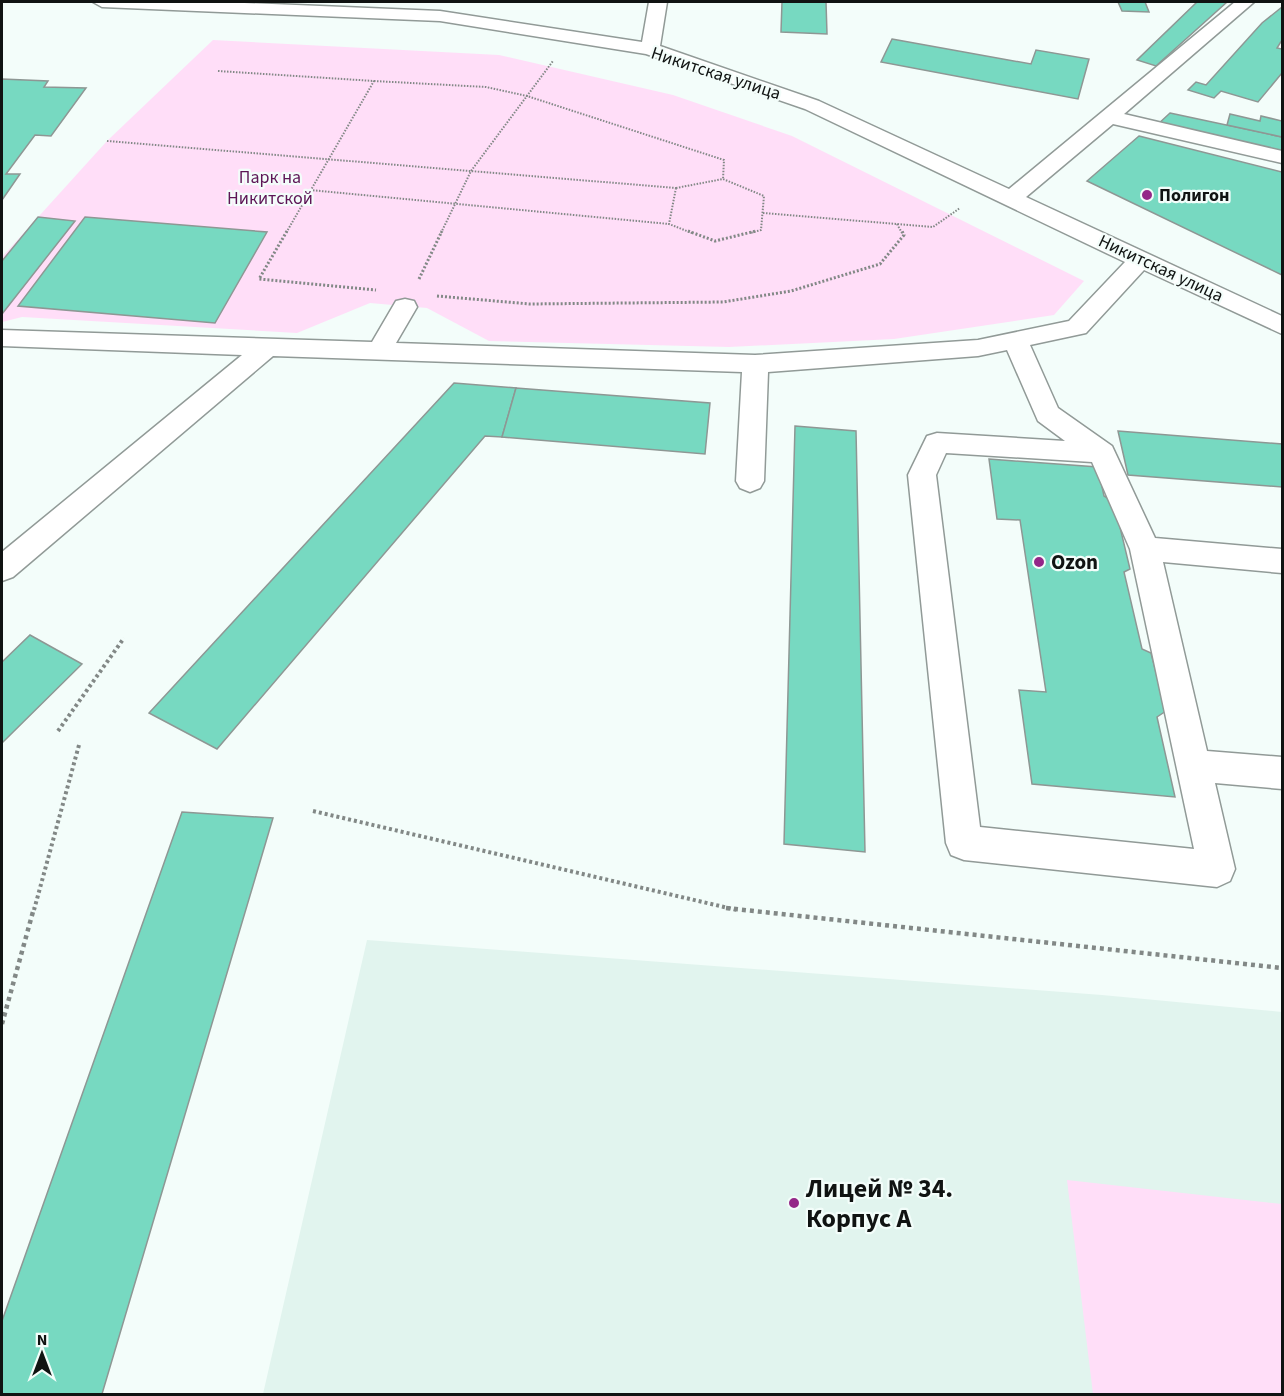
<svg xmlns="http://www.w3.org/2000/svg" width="1284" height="1396" viewBox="0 0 1284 1396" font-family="'Source Sans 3',sans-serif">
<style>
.built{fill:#e1f4ee}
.green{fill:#ffdef8}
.building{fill:#77d9c1;stroke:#8e9794;stroke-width:1.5}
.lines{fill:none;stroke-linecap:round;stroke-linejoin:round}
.minor-casing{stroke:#919a97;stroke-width:3}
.path-far3{stroke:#828886;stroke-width:2;stroke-dasharray:1.5 1.5;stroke-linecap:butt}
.path-far2{stroke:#828886;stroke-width:3;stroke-dasharray:2 2;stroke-linecap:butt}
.path-far1{stroke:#828886;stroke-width:4;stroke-dasharray:3 3;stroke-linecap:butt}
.path{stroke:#828886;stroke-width:4.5;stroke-dasharray:4 4;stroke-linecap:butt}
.minor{fill:#fff;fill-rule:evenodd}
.poi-dot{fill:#942788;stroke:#f3fdfa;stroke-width:2}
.labels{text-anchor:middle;stroke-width:4.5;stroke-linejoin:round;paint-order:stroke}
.far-street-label{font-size:18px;fill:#101312;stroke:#f3fdfa}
.far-park-label{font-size:18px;fill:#5d1556;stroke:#f3fdfa}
.far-poi-label{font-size:18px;font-weight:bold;fill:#101312;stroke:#f3fdfa;text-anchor:start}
.poi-label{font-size:21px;font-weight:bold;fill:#101312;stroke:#f3fdfa;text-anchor:start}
.near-poi-label{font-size:26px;font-weight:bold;fill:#101312;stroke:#f3fdfa;text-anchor:start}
</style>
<rect width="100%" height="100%" fill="#f3fdfa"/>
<!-- built -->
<polygon class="built" points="367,940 1102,995 1282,1012 1282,1394 263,1394"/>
<!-- green -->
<g class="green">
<polygon points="213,40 499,55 673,95 792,136 1084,281 1054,315 894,339 729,347 489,341 427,308 370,303 297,333 22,317 2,322 2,257 107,141"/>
<polygon points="1067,1180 1282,1204 1282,1394 1093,1394"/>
</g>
<!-- building -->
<g class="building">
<polygon points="782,2 826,2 827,34 781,32"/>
<polygon points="1118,2 1145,2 1149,12 1122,11"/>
<polygon points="1197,2 1227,2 1156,66 1137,60"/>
<polygon points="1282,7 1282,40 1277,48 1282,49 1282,73 1258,102 1221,91 1214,98 1188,90 1196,82 1206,85 1262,23"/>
<polygon points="892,39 1031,64 1036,50 1089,59 1078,99 881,62"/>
<polygon points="2,79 48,81 44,87 86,88 51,136 35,135 6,174 20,174 2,200"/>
<polygon points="1170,113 1282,137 1282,153 1157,125"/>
<polygon points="1230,114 1260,121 1261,116 1282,121 1282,137 1227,125"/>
<polygon points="1139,136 1282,172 1282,275 1087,181"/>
<polygon points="38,217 75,221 2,314 2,261"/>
<polygon points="85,217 267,232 215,323 18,306"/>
<polygon points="454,383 516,388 502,437 485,436 217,749 149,713"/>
<polygon points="516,388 710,403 705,454 502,437"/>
<polygon points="795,426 856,431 865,852 784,844"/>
<polygon points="1118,431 1282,444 1282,487 1128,475"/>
<polygon points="989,459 1098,467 1104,496 1114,502 1130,569 1124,572 1142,649 1151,653 1166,711 1157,717 1175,797 1032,784 1019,690 1046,692 1020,520 997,519"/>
<polygon points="30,635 82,664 2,743 2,662"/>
<polygon points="182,812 273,818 102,1394 2,1394 2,1321"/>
</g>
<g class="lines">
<defs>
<path id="minor" d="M93 2H221L440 11 642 42 649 2H667L660 46 819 101 1009 189 1235 2H1254L1124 114 1282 151V163L1113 124 1026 197 1282 316V334L1144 270 1086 333 1030 345 1058 408 1112 446 1155 538 1282 549V573L1163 562 1207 751 1282 757V789L1215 783 1235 869 1230 881 1217 887 964 860 951 855 946 843 908 475 927 436 937 433 1065 441 1038 421 1007 350 978 356 768 372 764 481 760 488 750 492 740 488 736 481 742 372 273 356 13 577 2 581V552L242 355 2 346V330L372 342 396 301 405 299 414 301 417 307 396 343 755 355 978 340 1069 321 1125 262 805 109 646 54 440 21 102 7ZM946 453 1092 462 1130 549 1194 849 980 827 936 475Z"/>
</defs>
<!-- minor casing -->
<use href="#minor" class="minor-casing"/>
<!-- path-far3 -->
<g class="path-far3">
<polyline points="218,71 374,81 286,233"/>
<polyline points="374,81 486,87 527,96 724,160 723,179"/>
<polyline points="107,141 676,188"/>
<polyline points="676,188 669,224 692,233"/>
<polyline points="676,188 723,179 764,196 761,230 750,233"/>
<polyline points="310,190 669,224"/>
<polyline points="763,213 933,227 960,208"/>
<polyline points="897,224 902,233"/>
<polyline points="441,233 471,171 553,61"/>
</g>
<!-- path-far2 -->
<g class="path-far2">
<polyline points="287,231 259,279 376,290"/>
<polyline points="688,231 715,241 756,231"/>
<polyline points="419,279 442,231"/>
<polyline points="437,296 530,304 723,302 791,291 880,264 904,235 902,231"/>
</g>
<!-- path-far1 -->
<g class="path-far1">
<polyline points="58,731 124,638"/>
<polyline points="313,811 737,910"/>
<polyline points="34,910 79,745"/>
</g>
<!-- path -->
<g class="path">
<polyline points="726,908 1282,968"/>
<polyline points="2,1024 34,908"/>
</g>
<!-- minor -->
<use href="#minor" class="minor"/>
</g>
<!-- markers -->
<g class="poi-dot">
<circle cx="1147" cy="195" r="6"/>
<circle cx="1039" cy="562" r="6"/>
<circle cx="794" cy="1203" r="6"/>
</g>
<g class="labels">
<!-- far-street labels -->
<g class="far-street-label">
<text transform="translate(716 73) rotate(18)" y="6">Никитская улица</text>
<text transform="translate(1161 268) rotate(25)" y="6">Никитская улица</text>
</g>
<!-- far-park labels -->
<g class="far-park-label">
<text x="270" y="183">Парк на<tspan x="270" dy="21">Никитской</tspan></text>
</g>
<!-- far-poi labels -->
<g class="far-poi-label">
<text x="1159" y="201">Полигон</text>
</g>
<!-- poi labels -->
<g class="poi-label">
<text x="1051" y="569">Ozon</text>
</g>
<!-- near-poi labels -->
<g class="near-poi-label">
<text x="806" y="1197">Лицей № 34.<tspan x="806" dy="30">Корпус А</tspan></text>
</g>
</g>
<!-- border -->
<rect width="1284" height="1396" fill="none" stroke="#101312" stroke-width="6"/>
<!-- north arrow -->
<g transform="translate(42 1354)" stroke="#f3fdfa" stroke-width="4.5" paint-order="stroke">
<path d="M0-4.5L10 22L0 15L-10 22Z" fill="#101312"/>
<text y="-9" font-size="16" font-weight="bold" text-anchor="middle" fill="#101312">N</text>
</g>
</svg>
